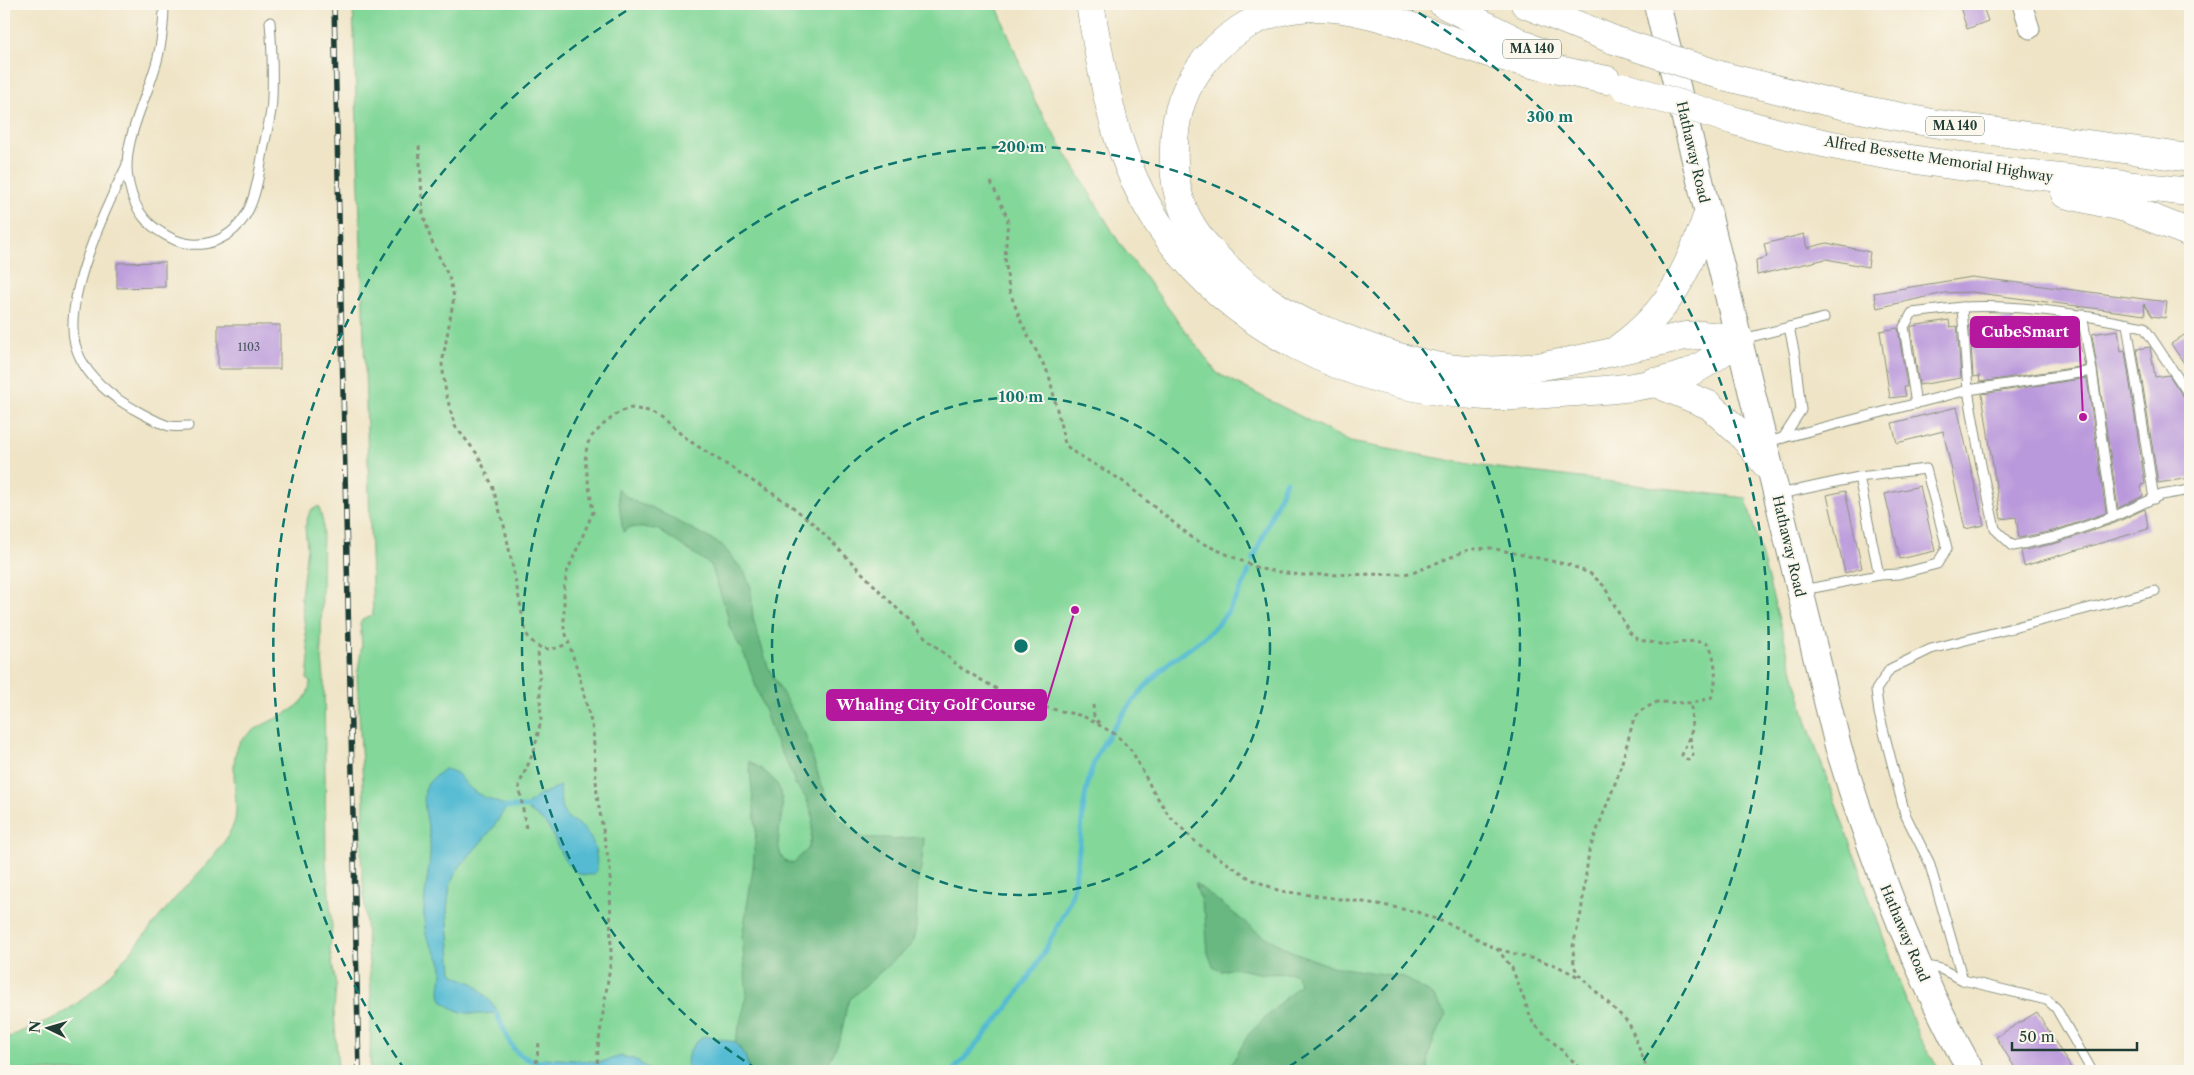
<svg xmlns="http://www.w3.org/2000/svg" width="2194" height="1075" viewBox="0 0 2194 1075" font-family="'Libre Caslon Text',serif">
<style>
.green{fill:#82d799;stroke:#508a66}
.forest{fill:#69b881;stroke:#447a5a}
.water{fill:#55bbd3;stroke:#3a7c84}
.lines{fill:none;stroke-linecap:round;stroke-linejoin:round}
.stream{stroke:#55bbd3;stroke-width:5}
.building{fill:#b998db}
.service-casing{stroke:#87907d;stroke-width:11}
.minor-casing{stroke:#87907d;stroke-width:21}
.secondary-casing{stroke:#87907d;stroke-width:28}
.motorway-casing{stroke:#87907d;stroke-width:29}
.path{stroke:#87907d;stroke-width:3;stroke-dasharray:4 4;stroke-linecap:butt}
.service{stroke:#fff;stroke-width:9}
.minor{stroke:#fff;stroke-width:19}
.secondary{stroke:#fff;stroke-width:26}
.motorway{stroke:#fff;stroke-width:28}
.rail-casing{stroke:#1f3d34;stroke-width:5.5}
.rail{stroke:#fbf7ec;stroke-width:4;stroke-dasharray:11;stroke-linecap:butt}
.motorway-bridge-casing{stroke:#87907d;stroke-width:29;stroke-linecap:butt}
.motorway-bridge{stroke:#fff;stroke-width:28}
.ring{fill:none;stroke:#0f766e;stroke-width:2.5;stroke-dasharray:9 6}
.labels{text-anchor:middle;stroke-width:4;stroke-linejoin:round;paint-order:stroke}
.number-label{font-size:11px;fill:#46545e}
.shield{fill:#fbf7ec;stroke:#61756b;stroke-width:1}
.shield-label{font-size:12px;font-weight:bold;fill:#1f3d34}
.street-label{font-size:14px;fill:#1f3d34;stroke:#fbf7ec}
.centre{fill:#0f766e;stroke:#fbf7ec;stroke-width:2.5}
.ring-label{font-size:15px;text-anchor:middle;font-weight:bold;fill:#0f766e;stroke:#fbf7ec;stroke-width:4;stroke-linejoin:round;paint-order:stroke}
.leader{fill:none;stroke:#b5179e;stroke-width:2}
.callout-dot{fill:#b5179e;stroke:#fbf7ec;stroke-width:2}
.callout{fill:#b5179e;stroke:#b5179e;stroke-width:2}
.callout-label{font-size:15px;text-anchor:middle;font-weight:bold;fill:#fff}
</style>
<rect width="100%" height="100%" fill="#fbf7ec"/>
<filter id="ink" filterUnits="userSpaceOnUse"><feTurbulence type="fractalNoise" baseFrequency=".02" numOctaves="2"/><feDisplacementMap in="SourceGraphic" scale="10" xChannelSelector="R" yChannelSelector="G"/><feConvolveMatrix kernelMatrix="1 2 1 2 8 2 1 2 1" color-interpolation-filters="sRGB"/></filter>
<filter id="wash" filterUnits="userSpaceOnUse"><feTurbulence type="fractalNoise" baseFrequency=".0096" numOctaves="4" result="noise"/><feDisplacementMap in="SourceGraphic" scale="20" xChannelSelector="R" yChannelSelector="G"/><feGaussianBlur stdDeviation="1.12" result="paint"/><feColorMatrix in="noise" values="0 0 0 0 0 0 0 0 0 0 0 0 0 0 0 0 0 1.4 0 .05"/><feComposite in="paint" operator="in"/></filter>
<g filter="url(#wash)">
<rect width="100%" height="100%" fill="#efe4c6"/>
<!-- green -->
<g class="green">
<polygon points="353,4 996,4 1035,102 1120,244 1217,373 1350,442 1481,466 1746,498 1807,723 1919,1037 1940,1071 370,1071 371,991 361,855 364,802 357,676 362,645 360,623 364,618 373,615"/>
<path d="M319 506 323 522 321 649 324 678 326 862 332 927 330 950 336 985 334 1011 338 1071H4V1040C26 1027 50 1023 72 1007 112 980 140 939 171 903 192 878 222 854 234 823 241 805 226 759 241 741 260 718 309 715 310 682L307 679 309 658 301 597 307 547 305 527 310 511Z"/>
</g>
<!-- forest -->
<g class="forest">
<path d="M617 488C627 498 637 505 651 507L722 545 745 573 751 588 753 619 768 667 805 734 821 783 838 818 863 838H888L893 840 917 837 924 839 921 869 918 877 916 928 912 944 851 998 847 1005 841 1035 826 1071H750L745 1056 735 1042 747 996 742 938 753 869 756 829 749 761C760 768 775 777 780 790 789 812 768 845 786 862L793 863 808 849 811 840 813 816 806 798 795 784 792 774 773 735 746 658 729 626 728 616 711 565 657 529 630 527 623 532Z"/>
<path d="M1195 883 1260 934 1291 951 1330 966 1403 977 1433 995 1446 1015C1436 1033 1427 1050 1428 1071H1224L1234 1060 1248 1035 1300 984 1297 975 1291 973 1264 974 1234 968 1222 971 1213 966 1208 953 1205 915Z"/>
</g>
<!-- water -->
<g class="water">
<path d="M444 769C461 772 458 776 469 787 478 796 492 800 504 805L505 809 493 828 457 870 450 885 447 910 452 971 454 975 475 984 496 1008V1012L494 1013C476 1015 458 1015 444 1002 436 995 443 978 442 969 441 956 429 947 426 934 419 903 432 871 430 840 429 827 422 804 425 791 426 782 437 775 444 769Z"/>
<path d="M560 786C561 795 559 805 564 813 567 819 574 821 579 825 594 836 597 852 597 870L594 874C566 882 558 842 549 828 544 821 535 815 528 810L527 805 540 795Z"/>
<path d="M703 1036 735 1042 745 1056 750 1071H687C686 1054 690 1047 703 1036Z"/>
<polygon points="621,1056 634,1059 652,1071 564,1071 542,1067 541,1063 544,1058 602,1062"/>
</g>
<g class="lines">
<!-- stream -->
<g class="stream">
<polyline points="1253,560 1286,481"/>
<polyline points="504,807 527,807"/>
<path d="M496 1012C510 1041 510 1061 548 1063"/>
<path d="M953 1071C993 1027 1029 985 1055 931 1060 920 1068 909 1071 897 1085 847 1076 787 1104 742 1121 715 1144 685 1169 663 1175 657 1183 653 1190 648 1218 629 1238 602 1249 571"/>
</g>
</g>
<g id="blocks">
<!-- building -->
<g class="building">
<polygon points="1959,4 1982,4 1988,21 1967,29"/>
<polygon points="1804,234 1807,248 1827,243 1870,252 1868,267 1826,259 1757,275 1756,260 1767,257 1764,244"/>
<polygon points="165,262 165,287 117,288 117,263"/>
<polygon points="1972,277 2167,302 2165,318 2152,316 2144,304 2145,315 1971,292 1944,293 1877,308 1874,293"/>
<polygon points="2013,318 2014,326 2063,319 2074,321 2085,366 1980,382 1979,376 1973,377 1970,324"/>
<polygon points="1949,320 1950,327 1957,326 1961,378 1919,385 1911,328 1912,326"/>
<rect x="218" y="325" width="62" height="44"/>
<polygon points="1898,328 1907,387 1904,387 1906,396 1890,398 1880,331"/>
<polygon points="2118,330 2121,352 2125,351 2145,484 2141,485 2143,496 2118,508 2092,334"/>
<polygon points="2190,331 2190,372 2171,344"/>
<polygon points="2150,347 2155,377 2169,375 2185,399 2190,402 2190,478 2158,483 2137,349"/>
<polygon points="2087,378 2106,513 2053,531 2019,538 2016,517 2001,519 1982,394"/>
<polygon points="1957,407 1984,525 1965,529 1943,431 1897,443 1892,423"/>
<polygon points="1920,486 1935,551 1900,559 1885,494"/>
<polygon points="1845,491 1862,568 1845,573 1827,495"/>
<polygon points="2145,509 2148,529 2024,566 2021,551 2057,543 2115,523"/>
<polygon points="2037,1012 2073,1071 2017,1071 1996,1037"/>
</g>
</g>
</g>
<g filter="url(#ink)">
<use href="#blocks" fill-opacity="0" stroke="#87907d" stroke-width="1"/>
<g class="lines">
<defs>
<g id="service">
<path d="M164 4C164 20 162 40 158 57 149 96 119 144 129 184 135 213 149 228 175 240 188 245 202 246 215 241 255 226 257 183 264 146 267 130 272 114 272 98 273 72 272 47 270 22"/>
<path d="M126 167C106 207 63 299 75 344 81 367 96 383 115 397 125 405 158 423 169 426 175 427 182 426 188 426"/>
<polyline points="2082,314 2092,371"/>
<polyline points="2127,324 2154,499"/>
<polyline points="1743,339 1824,318"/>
<path d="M2190 396 2144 327C2084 315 2024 304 1962 307L1968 390 1981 465 1995 529 2013 546 2055 537 2113 517 2161 495 2190 490"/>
<polyline points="1916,404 1904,327 1912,313 1962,307"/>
<polyline points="1783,438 1801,410 1795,356 1789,327"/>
<polyline points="1767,442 1968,390 2092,371 2113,517"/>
<polyline points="1859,477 1926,469 1947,548 1937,564 1899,574 1879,575"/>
<polyline points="1780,494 1859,477 1879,575 1803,590"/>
<polyline points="1922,965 1941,969 1963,980 2047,1000 2056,1008 2092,1071"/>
<polyline points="1963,980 1929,862 1905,814 1879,713 1876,690 1890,669 1931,649 2155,591"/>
</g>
<polyline id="minor" points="2022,4 2030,29"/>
<path id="secondary" d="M1657 4 1838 746C1872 859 1914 969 1971 1071"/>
<g id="motorway">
<path d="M1090 4C1104 82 1114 159 1160 226 1230 329 1350 386 1473 395 1502 398 1532 395 1561 393 1603 390 1648 389 1688 373 1707 365 1723 351 1740 339"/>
<polyline points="1443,4 1545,55"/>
<polyline points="1525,4 1614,40"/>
<polyline points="1723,76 1845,106 1932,123 2190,158"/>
<path d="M1607 80C1567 72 1528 64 1489 53 1433 36 1358 1 1300 8 1257 12 1219 38 1196 73 1181 95 1174 123 1174 149 1173 170 1176 192 1184 211 1203 255 1259 298 1300 320 1310 326 1322 329 1332 333 1370 349 1407 362 1448 368 1530 379 1606 351 1686 336L1702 335 1740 339"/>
<path d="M1735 121C1882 164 2038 175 2190 192"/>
<polyline points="2065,194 2126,208 2190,233"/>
<path d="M1620 347C1670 311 1688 270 1708 214"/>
<polyline points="1653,382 1709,405 1741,434 1770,469"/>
</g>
</defs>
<!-- service casing -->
<use href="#service" class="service-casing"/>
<!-- minor casing -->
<use href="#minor" class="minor-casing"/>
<!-- secondary casing -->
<use href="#secondary" class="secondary-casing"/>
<!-- motorway casing -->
<use href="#motorway" class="motorway-casing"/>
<!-- path -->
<g class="path">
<path d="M419 146 423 214 431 240 449 277 454 297 442 364 446 394 455 426 478 455 492 485 505 529 526 633C536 651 551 653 568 643"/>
<path d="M991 182 1008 219 1005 257 1009 290 1022 324 1049 375 1065 444 1072 451 1121 480 1195 540 1260 569 1300 575 1404 574 1415 572 1470 549 1491 548 1570 565 1591 574 1604 586 1629 632 1639 640 1665 645 1695 641 1708 644C1716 656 1718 684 1711 698L1691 703 1657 702 1640 711 1633 722 1619 773 1589 851 1581 913 1573 946 1574 966 1578 974 1629 1023 1648 1071"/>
<polyline points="1093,705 1094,716 1100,725"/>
<polyline points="1690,737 1693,755 1688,760 1682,755 1692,730 1691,703"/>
<polyline points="526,828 519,785 534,751 541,720 538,648"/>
<polyline points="1498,949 1555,965 1579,977"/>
<polyline points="535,1071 539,1043"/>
<polyline points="597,1071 598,1047 611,959 610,869 597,796 593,730 579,675 564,628 564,589 567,572 593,512 585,461 587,445 591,437 604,424 619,412 631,408 649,411 659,417 694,444 789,504 815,525 927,639 961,668 1017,701 1083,716 1115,734 1132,751 1152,789 1170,817 1198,844 1251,879 1280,891 1378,904 1417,912 1454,926 1498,950 1512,968 1533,1023 1576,1064 1580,1071"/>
</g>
<!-- service -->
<use href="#service" class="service"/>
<!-- minor -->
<use href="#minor" class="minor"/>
<!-- secondary -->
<use href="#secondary" class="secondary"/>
<!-- motorway -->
<use href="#motorway" class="motorway"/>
<defs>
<polyline id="rail" points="334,4 359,1071"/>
</defs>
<!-- rail casing -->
<use href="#rail" class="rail-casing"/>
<!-- rail -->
<use href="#rail" class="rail"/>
<defs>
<g id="motorway-bridge">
<polyline points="1614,40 1723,76"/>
<polyline points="1625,87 1735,121"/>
</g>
</defs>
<!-- motorway-bridge casing -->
<use href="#motorway-bridge" class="motorway-bridge-casing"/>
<!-- motorway-bridge -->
<use href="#motorway-bridge" class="motorway-bridge"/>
</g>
</g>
<!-- distance rings -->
<g class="ring">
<circle cx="1021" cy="646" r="249"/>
<path d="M757 1069A499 499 0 1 1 1285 1069"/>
<path d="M405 1070A748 748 0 0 1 636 5M1406 5A748 748 0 0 1 1637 1070"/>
</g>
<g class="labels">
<!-- number labels -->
<g class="number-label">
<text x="249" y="351">1103</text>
</g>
<!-- shield labels -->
<g class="shield">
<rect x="1503" y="39.5" width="58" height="19" rx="4"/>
<rect x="1926" y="116.5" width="58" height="19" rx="4"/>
</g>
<g class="shield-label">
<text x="1532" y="53">MA 140</text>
<text x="1955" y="130">MA 140</text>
</g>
<!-- street labels -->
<g class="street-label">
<text transform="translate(1693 152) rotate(77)" y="5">Hathaway Road</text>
<text transform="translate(1939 159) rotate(9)" y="5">Alfred Bessette Memorial Highway</text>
<text transform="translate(1789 546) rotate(77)" y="5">Hathaway Road</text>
<text transform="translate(1905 933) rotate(67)" y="5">Hathaway Road</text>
</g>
</g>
<circle cx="1021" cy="646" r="8" class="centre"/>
<g class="ring-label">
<text x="1550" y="122">300 m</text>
<text x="1021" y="152">200 m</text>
<text x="1021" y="402">100 m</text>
</g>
<!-- callouts -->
<path class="leader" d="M2083 417L2079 332M1075 610L1046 705"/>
<g class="callout-dot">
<circle cx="2083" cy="417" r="5"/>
<circle cx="1075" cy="610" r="5"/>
</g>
<g class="callout">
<rect x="1971" y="317" width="108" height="30" rx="5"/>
<rect x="827" y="690" width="219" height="30" rx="5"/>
</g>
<g class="callout-label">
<text x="2025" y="337">CubeSmart</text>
<text x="936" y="710">Whaling City Golf Course</text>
</g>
<!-- margin -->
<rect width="2194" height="1075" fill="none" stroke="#fbf7ec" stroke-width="20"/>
<!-- north arrow -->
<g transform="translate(48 1028) rotate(275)" stroke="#fbf7ec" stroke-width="4" paint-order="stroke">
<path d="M0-4L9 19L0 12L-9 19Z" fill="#1f3d34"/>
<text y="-8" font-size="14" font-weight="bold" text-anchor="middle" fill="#1f3d34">N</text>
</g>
<!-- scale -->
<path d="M2012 1042v8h125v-8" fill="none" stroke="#1f3d34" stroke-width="2.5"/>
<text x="2019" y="1042" font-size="15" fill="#1f3d34" stroke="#fbf7ec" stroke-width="4" paint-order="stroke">50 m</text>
</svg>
